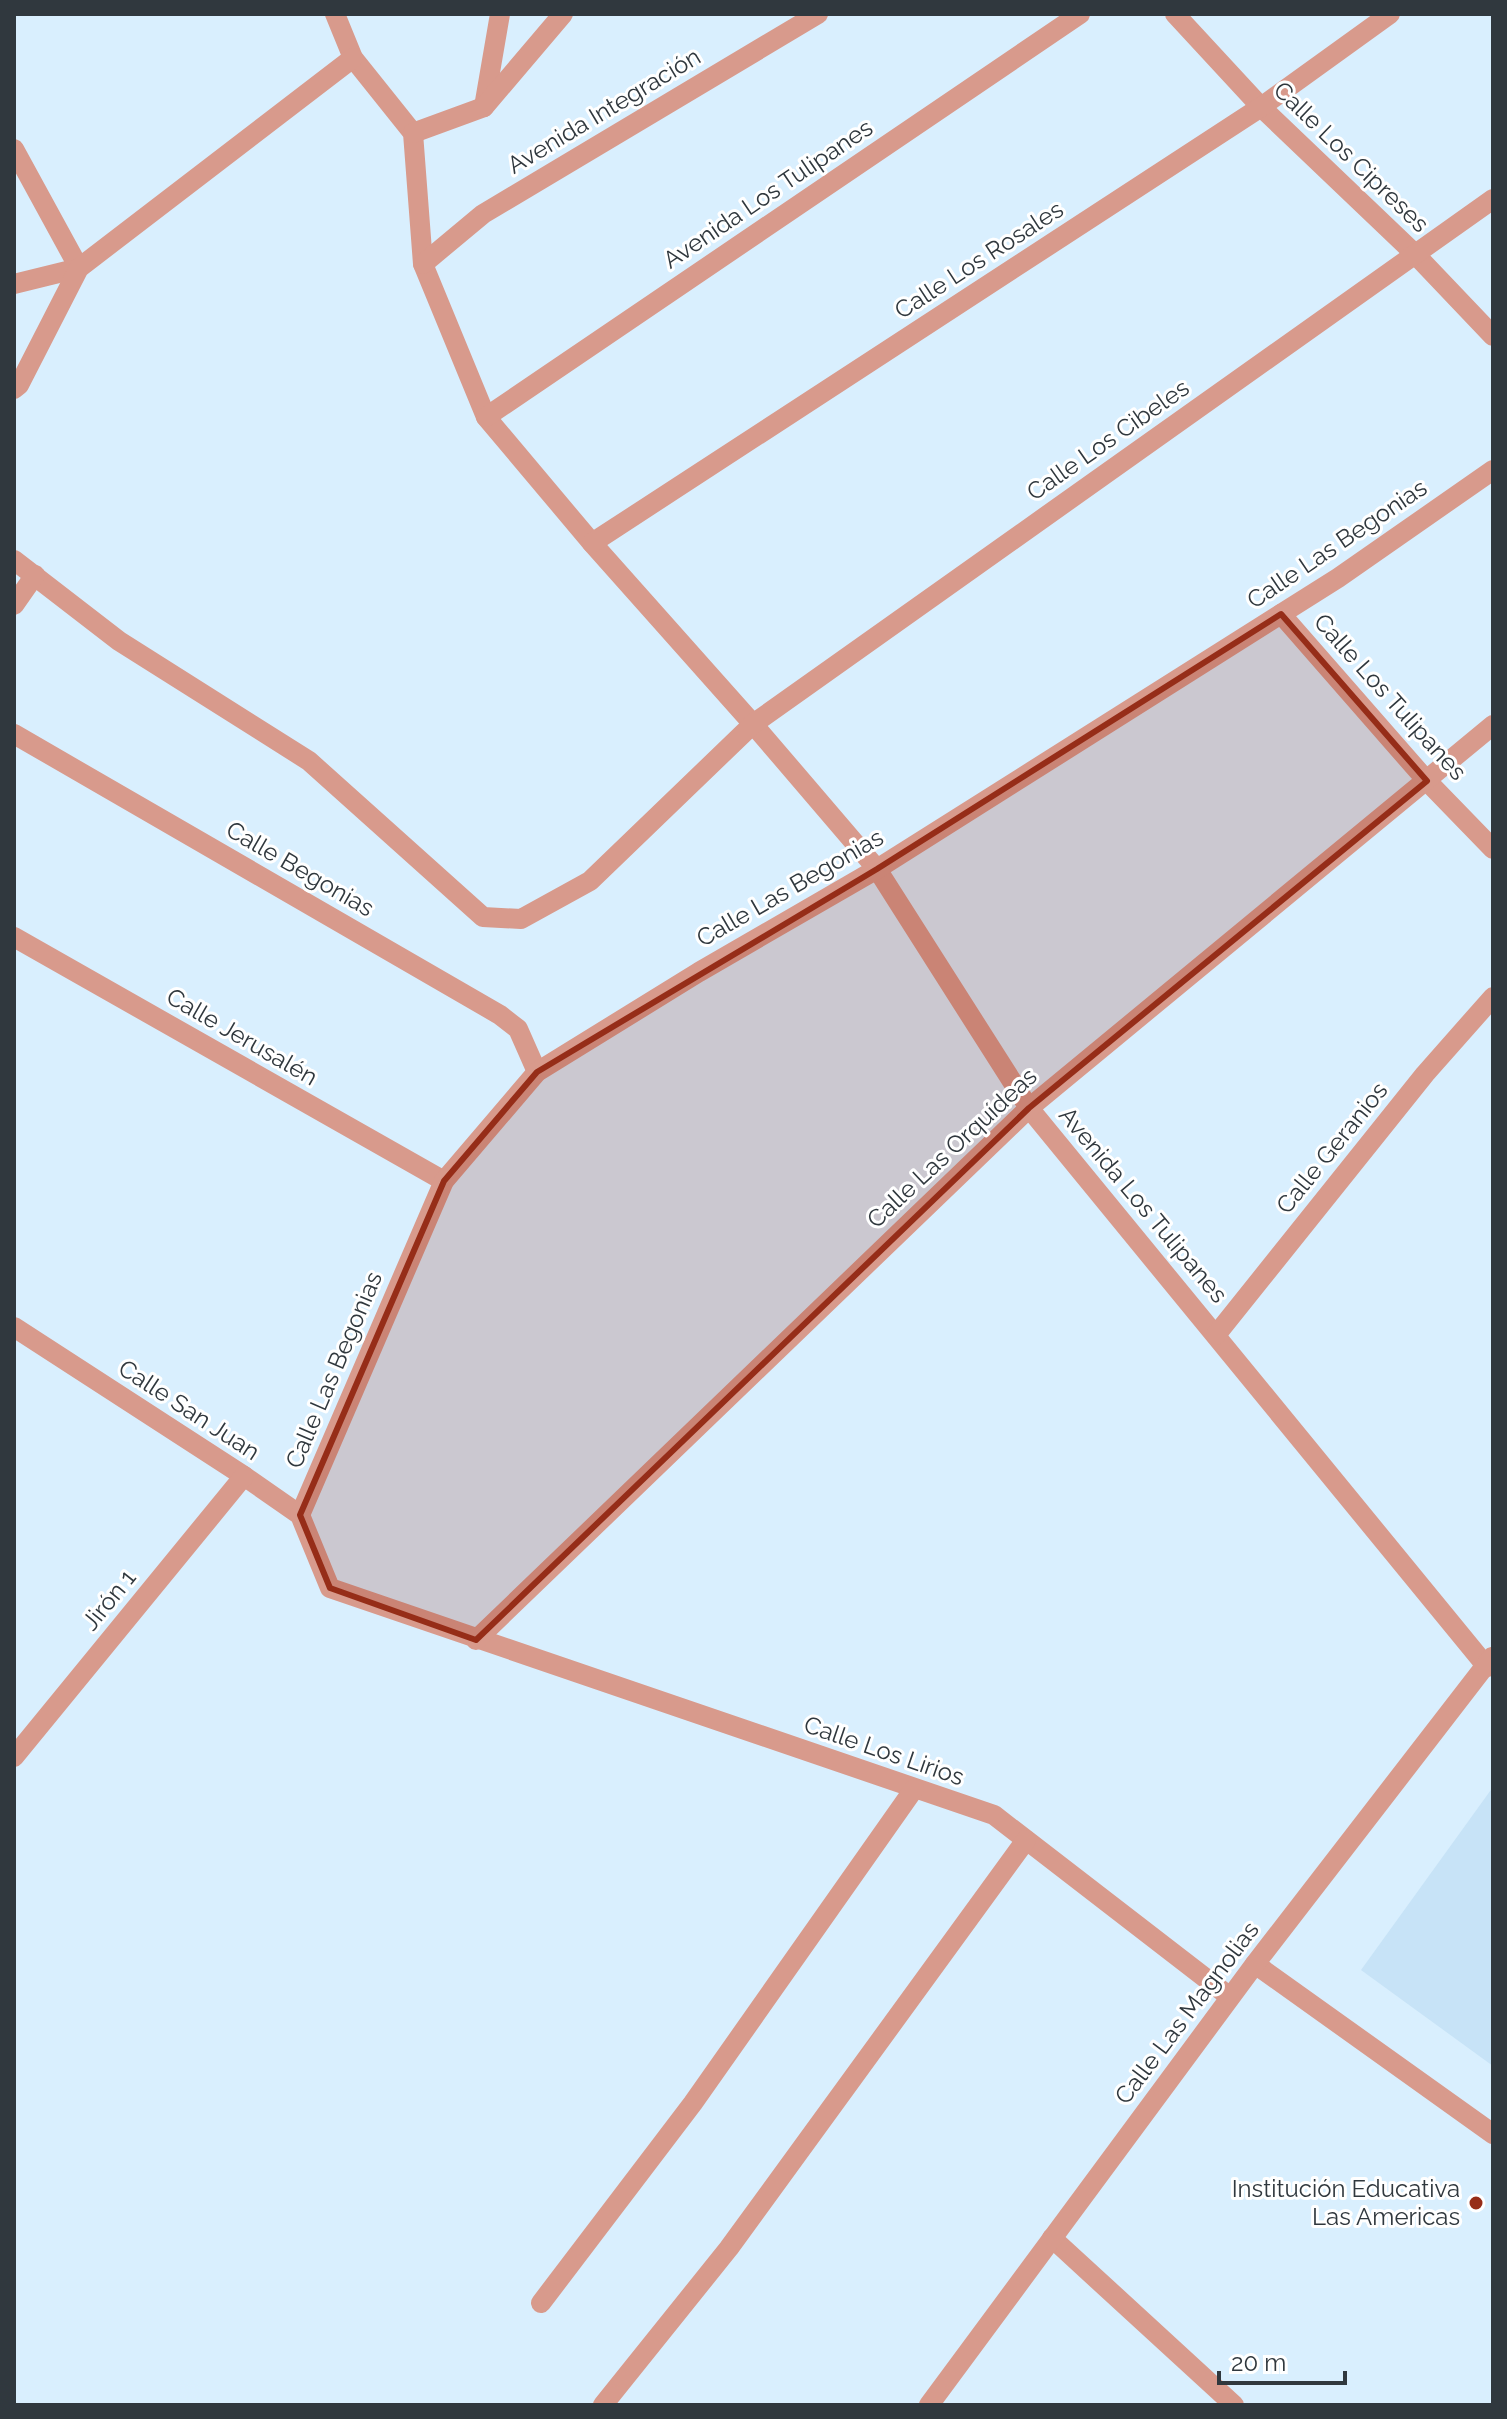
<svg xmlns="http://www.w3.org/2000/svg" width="1507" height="2419" viewBox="0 0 1507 2419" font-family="Raleway,sans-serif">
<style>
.built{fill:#c7e3f7}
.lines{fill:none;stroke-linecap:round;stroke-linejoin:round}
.minor{stroke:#d89a8c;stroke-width:20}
.marked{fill:#962d18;fill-opacity:0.2;stroke:#962d18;stroke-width:6;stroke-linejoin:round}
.poi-dot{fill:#962d18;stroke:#fff;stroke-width:3}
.labels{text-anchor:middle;stroke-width:6;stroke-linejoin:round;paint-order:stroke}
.street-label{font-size:24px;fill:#30383e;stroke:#fff}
.poi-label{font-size:24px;fill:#30383e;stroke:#fff;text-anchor:end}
</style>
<rect width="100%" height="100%" fill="#d9effe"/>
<!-- built -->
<polygon class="built" points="1493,1787 1493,2066 1361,1970"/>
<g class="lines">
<!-- minor -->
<g class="minor">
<polyline points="335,14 353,58 413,133 423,264 486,417 592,543 753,724 877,869 1029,1108 1487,1667"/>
<polyline points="1175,14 1261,107 1415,254 1493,336"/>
<polyline points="484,107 500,14"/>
<polyline points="413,133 484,107 563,14"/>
<polyline points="14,149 79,268 14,284"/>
<polyline points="423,264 483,214 818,14"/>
<polyline points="14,389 19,385 79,268 353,58"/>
<polyline points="486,417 1080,14"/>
<polyline points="592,543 1261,107 1390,14"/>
<polyline points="14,560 119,641 309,761 483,917 521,919 590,881 753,724 1493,199"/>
<polyline points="14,605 35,575"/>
<polyline points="1281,614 1427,781 1493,849"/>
<polyline points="14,734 500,1015 518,1029 537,1072"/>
<polyline points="14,937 444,1181"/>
<polyline points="14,1327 244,1476 300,1515 330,1588 994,1815 1230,1997"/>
<polyline points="1216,1335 1425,1074 1493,997"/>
<polyline points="300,1515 444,1181 537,1072 699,972 877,869 1338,578 1493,470"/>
<polyline points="476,1640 1029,1108 1493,725"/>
<polyline points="14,1757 244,1476"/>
<polyline points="1255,1964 1493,2134"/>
<polyline points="1052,2238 1234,2405"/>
<polyline points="541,2303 693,2103 914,1789"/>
<polyline points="603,2405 729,2248 1026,1840"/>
<polyline points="929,2405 1255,1964 1492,1657"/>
</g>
</g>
<!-- marked area -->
<path class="marked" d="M1281 614 1427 781 1029 1108 476 1640 330 1588 300 1515 444 1181 537 1072 877 869Z"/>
<!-- markers -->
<circle class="poi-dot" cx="1476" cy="2203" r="8"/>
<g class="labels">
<!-- street labels -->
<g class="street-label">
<text transform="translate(604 111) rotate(-31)" y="8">Avenida Integración</text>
<text transform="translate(1351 157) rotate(44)" y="8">Calle Los Cipreses</text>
<text transform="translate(768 194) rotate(-34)" y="8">Avenida Los Tulipanes</text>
<text transform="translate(979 260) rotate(-33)" y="8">Calle Los Rosales</text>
<text transform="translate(1108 440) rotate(-35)" y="8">Calle Los Cibeles</text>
<text transform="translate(1337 544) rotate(-34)" y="8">Calle Las Begonias</text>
<text transform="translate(1390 697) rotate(48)" y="8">Calle Los Tulipanes</text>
<text transform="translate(300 869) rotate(30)" y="8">Calle Begonias</text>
<text transform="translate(790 888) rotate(-30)" y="8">Calle Las Begonias</text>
<text transform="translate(242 1037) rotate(30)" y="8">Calle Jerusalén</text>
<text transform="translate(952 1148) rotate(-43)" y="8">Calle Las Orquídeas</text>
<text transform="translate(1332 1148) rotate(-51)" y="8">Calle Geranios</text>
<text transform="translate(1143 1205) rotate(50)" y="8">Avenida Los Tulipanes</text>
<text transform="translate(334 1370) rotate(-67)" y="8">Calle Las Begonias</text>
<text transform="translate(189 1410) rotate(33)" y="8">Calle San Juan</text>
<text transform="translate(109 1600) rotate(-51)" y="8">Jirón 1</text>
<text transform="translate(884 1751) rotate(19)" y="8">Calle Los Lirios</text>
<text transform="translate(1187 2013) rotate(-53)" y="8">Calle Las Magnolias</text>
</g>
<!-- poi labels -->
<g class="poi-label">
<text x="1460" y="2197">Institución Educativa<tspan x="1460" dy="28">Las Americas</tspan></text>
</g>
</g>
<!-- border -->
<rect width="1507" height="2419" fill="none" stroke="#30383e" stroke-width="32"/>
<!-- scale -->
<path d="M1219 2371v12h126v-12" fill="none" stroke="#30383e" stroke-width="4"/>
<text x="1231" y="2371" font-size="24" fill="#30383e" stroke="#ffffff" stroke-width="6" paint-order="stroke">20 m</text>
</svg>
